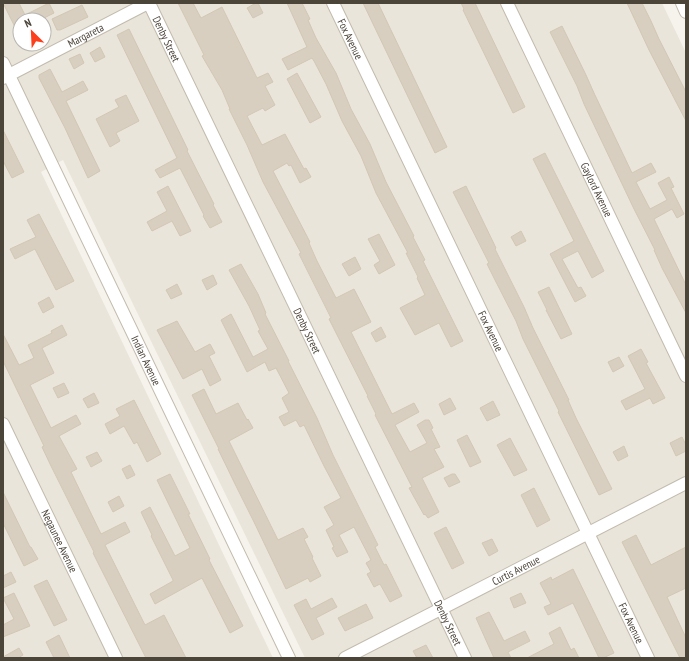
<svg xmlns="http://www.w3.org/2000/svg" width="689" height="661" viewBox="0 0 689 661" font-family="'PT Sans Narrow',sans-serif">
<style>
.residential{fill:#eae5da;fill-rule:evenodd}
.building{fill:#d8cfc1;stroke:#d3c7b4}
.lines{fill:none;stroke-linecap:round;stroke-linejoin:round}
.street-casing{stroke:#c2bbae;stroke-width:14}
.street{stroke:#fff;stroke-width:12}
.labels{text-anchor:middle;stroke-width:3;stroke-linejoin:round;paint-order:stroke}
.street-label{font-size:11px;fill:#4b4439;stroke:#fff}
</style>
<rect width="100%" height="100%" fill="#f6f3ec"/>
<!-- residential -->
<path class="residential" d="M3 3H662L686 53V658H305L63 160 41 172 273 658H3ZM20 20H44V44H20Z"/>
<!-- building -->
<g class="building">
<polygon points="3,3 19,3 25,15 49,3 54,13 40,20 20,20 20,37"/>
<polygon points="178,3 193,3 201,18 222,7 257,78 268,73 273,82 265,86 275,105 265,111 263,108 247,116 262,145 285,134 304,169 306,168 311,177 300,183 291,165 289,166 287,163 273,171 310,242 309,243 317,261 336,298 354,289 371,322 351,332 392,414 414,403 419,412 395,425 410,452 427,443 417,425 425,420 429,420 433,428 431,429 440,447 434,449 444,467 422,478 439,512 428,518 425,514 424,515 409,488 412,487 375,415 376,414 367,396 368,396 329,319 331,318 299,254 301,253 263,182 247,145 229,109 230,109 222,90 202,56 204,55"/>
<polygon points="256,3 258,3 263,13 253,18 247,8"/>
<polygon points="287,3 302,3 310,19 308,20 316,38 336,73 351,109 370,144 386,182 414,236 413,237 425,260 423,261 463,341 451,347 439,323 415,335 400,308 425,295 417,278 418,277 406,253 408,253 376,193 361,156 342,121 326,84 314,61 312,58 288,70 282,59 307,47"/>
<polygon points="363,3 378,3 447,147 435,153"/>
<polygon points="461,3 475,3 525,107 513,113 463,10 464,9"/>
<polygon points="627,3 642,3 651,21 659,39 686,92 686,121 649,50"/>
<polygon points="82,5 88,17 60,30 57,30 52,19"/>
<polygon points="562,26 586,75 594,93 632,173 651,163 656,172 636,182 650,209 667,200 658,183 669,177 674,187 671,188 684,214 677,218 672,209 654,219 686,285 686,313 662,268 654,250 655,250 634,209 584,104 577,86 550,32"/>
<polygon points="129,29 188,150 187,151 214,204 213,205 222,222 210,228 203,216 204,215 180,168 160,178 155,170 177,158 117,35"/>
<polygon points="100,47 105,57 95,62 90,53"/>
<polygon points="80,54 84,63 74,69 69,59"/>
<polygon points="50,69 62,92 83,81 88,90 66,101 100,171 88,178 65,128 39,78 39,75"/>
<polygon points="297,73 321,117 310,123 287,79"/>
<polygon points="126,95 139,121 116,133 120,141 110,147 96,119 119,107 115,100"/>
<polygon points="3,130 24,172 12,178 3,161"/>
<polygon points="545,153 604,271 592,278 578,251 562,259 578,288 581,287 586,296 575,302 550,254 574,241 533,159"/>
<polygon points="168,186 191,231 180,236 172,221 152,231 147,222 167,211 157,192"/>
<polygon points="466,186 496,248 495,249 524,307 533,328 569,400 568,400 576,418 612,489 599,495 558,412 559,411 523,339 516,321 496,282 487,264 489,263 453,192"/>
<polygon points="39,214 74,281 56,290 35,249 15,259 10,249 36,237 27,220"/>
<polygon points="521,231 526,241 516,246 511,237"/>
<polygon points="379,234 395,265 379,274 374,265 380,261 368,239"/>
<polygon points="355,257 361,269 349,276 342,264"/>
<polygon points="241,264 258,294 266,313 265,314 289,361 288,361 317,418 333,455 378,545 375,547 384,565 386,564 402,596 390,602 380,584 374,587 367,574 371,572 366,563 371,560 354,527 339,535 348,552 337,557 332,548 334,547 326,530 334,525 324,507 341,498 324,466 304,425 300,427 296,420 284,426 279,417 289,412 282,398 289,393 276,368 269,371 265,362 247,372 221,320 231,314 253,357 268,349 258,331 260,330 249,306 229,270"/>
<polygon points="213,275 217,284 207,290 202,280"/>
<polygon points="177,284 182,294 171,299 166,290"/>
<polygon points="549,287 572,334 561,339 546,310 547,310 538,292"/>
<polygon points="49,297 54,307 43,313 38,303"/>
<polygon points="177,321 195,352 210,344 215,353 209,356 221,380 210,386 202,369 183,379 157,330"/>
<polygon points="62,325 67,335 42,348 54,373 30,385 51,428 76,415 81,424 59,436 77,469 71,472 101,534 125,522 130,532 105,545 145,625 164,615 186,658 146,658 93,553 94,552 51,466 42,447 44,446 3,361 3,334 19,365 34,358 28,345 52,333 51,331"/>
<polygon points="381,327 386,337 376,342 371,333"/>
<polygon points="641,349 648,362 646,363 665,398 653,404 650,398 626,410 621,401 645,389 628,356"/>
<polygon points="619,357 624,366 613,372 608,362"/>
<polygon points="64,383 69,393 58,398 53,388"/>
<polygon points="204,389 216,414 238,403 247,420 248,419 253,428 229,441 278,540 303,528 308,537 304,539 313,557 312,558 321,576 310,582 308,578 286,589 254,522 236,486 218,449 219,449 192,395"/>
<polygon points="94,393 99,403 88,408 83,399"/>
<polygon points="450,398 456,409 444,415 439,404"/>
<polygon points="134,400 161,454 147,462 137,442 134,444 124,426 110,434 105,424 120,416 116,409"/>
<polygon points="493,401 500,415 487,421 480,408"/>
<polygon points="467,435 481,462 470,467 457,440"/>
<polygon points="682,437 686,445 686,451 676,456 670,443"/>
<polygon points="510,438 527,470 514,476 497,445"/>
<polygon points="624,446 628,456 618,461 613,452"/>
<polygon points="97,452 102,461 91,467 86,457"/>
<polygon points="130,465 135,475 127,479 122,469"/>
<polygon points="170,474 190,514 188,514 210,559 209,560 243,626 230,633 202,578 155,604 150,594 173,581 173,580 151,536 152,535 141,512 150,507 175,556 190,548 157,480"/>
<polygon points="452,474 455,474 460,482 449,487 444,478"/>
<polygon points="534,488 550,520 537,527 521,495"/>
<polygon points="3,492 30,547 31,547 38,559 24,566 3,523"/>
<polygon points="119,496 124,506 113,512 108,502"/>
<polygon points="446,527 464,563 452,569 434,533"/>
<polygon points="636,535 651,565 686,547 686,588 667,597 686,638 686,658 680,658 622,542"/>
<polygon points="492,539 498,551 489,556 482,543"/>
<polygon points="573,569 614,653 603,658 599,658 573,603 548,615 544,607 551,604 540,583 551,577 552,580"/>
<polygon points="11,572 16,582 3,588 3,576"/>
<polygon points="47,580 67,620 54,626 34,586"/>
<polygon points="14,593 30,626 3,637 3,625 14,619 3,598"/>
<polygon points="521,593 526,603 514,608 510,598"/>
<polygon points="332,598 337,607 316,618 324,634 312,640 294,605 306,599 311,609"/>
<polygon points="366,604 373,618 345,631 338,618"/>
<polygon points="489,612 504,641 525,631 530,641 508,652 511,658 494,658 476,618"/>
<polygon points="560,627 571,650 574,648 579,658 527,658 554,644 549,633"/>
<polygon points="59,635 70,658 54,658 46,642"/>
<polygon points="426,645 433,658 417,658 413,651"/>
<polygon points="19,648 23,655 18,658 3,658 3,657"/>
</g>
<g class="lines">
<defs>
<g id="street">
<path id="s1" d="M149 3 465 658"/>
<path id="s2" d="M333 3 648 658"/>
<path id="s3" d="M507 3 686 376"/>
<polyline points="682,3 686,12"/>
<path id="s4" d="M3 63 289 658"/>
<path id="s5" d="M3 78 148 3"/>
<path id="s6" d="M3 424 116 658"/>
<path id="s7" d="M345 658 686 483"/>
</g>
</defs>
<!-- street casing -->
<use href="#street" class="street-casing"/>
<!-- street -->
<use href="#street" class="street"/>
</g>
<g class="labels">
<!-- street labels -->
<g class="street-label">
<text dy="4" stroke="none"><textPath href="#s5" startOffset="93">Margareta</textPath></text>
<text dy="4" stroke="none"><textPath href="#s1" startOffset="40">Denby Street</textPath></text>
<text dy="4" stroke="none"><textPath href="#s2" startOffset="40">Fox Avenue</textPath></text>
<text dy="4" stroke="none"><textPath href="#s3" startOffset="207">Gaylord Avenue</textPath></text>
<text dy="4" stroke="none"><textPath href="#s1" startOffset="364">Denby Street</textPath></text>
<text dy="4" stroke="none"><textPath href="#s2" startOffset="364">Fox Avenue</textPath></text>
<text dy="4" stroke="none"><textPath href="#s4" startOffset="330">Indian Avenue</textPath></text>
<text dy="4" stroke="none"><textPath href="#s6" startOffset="130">Negaunee Avenue</textPath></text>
<text dy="4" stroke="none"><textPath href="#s7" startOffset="192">Curtis Avenue</textPath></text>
<text dy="4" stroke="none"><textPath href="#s1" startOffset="688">Denby Street</textPath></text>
<text dy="4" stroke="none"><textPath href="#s2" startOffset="688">Fox Avenue</textPath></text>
</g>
</g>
<!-- border -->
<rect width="689" height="661" fill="none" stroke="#4b4439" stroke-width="8"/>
<!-- north arrow -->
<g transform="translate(32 32) rotate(336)"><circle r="19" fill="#ffffff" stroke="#b7b4b0"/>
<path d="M0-3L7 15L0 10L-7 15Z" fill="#fc3f1d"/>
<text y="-6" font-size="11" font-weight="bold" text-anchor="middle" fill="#4b4439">N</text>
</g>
</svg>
